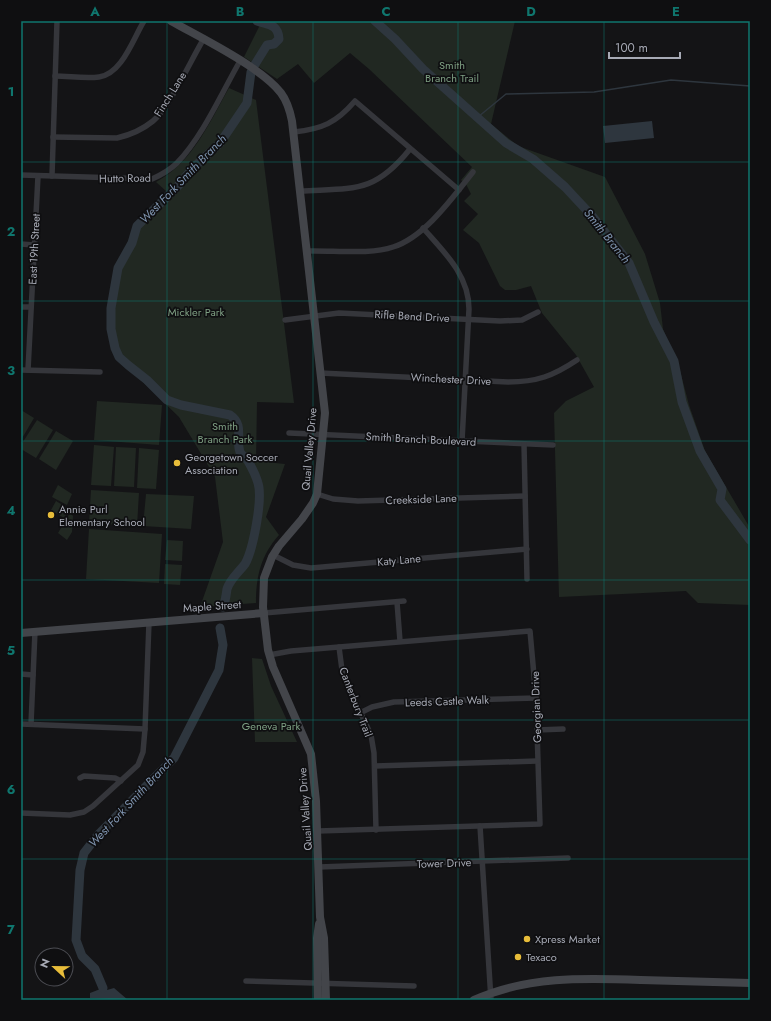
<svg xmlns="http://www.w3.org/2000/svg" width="771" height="1021" viewBox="0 0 771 1021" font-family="Jost,sans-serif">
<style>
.green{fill:#212822}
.water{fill:#2e363e}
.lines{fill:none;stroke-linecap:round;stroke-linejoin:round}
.stream{stroke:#2e363e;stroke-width:1.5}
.river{stroke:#2e363e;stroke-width:9}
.street{stroke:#35363b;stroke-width:5.5}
.secondary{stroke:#43454a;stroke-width:8}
.grid{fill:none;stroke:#0f766e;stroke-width:1;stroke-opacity:0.55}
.poi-dot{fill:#e8bd3a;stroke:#0f0f11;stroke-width:1.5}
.labels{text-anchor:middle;stroke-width:3.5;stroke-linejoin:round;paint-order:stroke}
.park-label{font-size:11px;fill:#7e9f83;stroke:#0f0f11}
.street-label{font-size:11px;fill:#a7aab5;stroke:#0f0f11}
.poi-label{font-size:11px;fill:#a7aab5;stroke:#0f0f11;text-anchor:start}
.water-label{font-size:12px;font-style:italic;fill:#7f94af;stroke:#0f0f11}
.neatline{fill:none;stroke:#0f766e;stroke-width:1.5}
.grid-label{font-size:13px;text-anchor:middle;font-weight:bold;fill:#0f766e}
</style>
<rect width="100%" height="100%" fill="#141416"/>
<!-- green -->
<g class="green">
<polygon points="262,21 515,21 491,124 518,146 605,177 645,254 660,303 663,329 679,367 689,405 705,451 750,528 750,605 698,603 686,591 559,597 554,413 566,401 594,387 576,355 542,313 531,286 516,290 505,290 500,286 479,243 463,230 478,214 464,201 471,194 466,184 461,180 472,167 369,69 350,53 314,83 298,64 277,79 244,57"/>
<path d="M229 88 256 100 294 403 257 402 256 461 285 464 266 517 279 535C261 555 256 576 256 603L200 607 223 542 215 477 179 417 119 359 110 334 109 308 114 272 134 229 166 191 156 182C193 162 209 123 229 88Z"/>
<polygon points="97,401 162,405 159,445 94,440"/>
<polygon points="21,410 34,418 21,440"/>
<polygon points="37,420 53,430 36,458 21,449 21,445"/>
<polygon points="56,431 73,441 56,470 39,459"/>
<polygon points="94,445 114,447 111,486 91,485"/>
<polygon points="116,447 136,448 134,487 114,486"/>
<polygon points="139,448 159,450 156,489 137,488"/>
<polygon points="58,485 72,494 67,505 52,497"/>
<polygon points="91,490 139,493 137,526 89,523"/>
<polygon points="146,494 194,496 191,529 143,526"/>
<polygon points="56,501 69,509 64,518 51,510"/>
<polygon points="70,513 73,516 72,532 67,540 58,533"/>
<polygon points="89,529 162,534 159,583 86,579"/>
<polygon points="167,540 183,541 182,561 165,560"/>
<polygon points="165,564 182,565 180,585 164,584"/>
<polygon points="252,658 262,659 271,686 297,742 255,742"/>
</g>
<!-- water -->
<g class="water">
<polygon points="652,121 654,138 605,143 603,126"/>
<polygon points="103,988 107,990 114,988 128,1000 90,998 90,993"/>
</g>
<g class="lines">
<!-- stream -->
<polyline class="stream" points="478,117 506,94 594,92 671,80 750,86"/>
<!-- river -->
<g class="river">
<polyline points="375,21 395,39 423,69 506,143 533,159 565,187 593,217 629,263 654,322 674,361 682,402 700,451 722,489 720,500 750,540"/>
<path d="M254 66 267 45 274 44 279 39C278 24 269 25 257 21"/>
<path d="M223 607C226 600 226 595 227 589 230 579 239 572 245 564 253 550 263 499 258 483 256 476 252 468 248 461 246 458 241 455 240 452 235 439 245 425 230 415L181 405 167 400 147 380 128 365 119 357 115 348 111 329V308L118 268 132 243 137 226 177 187 193 168 220 143 247 103 251 72"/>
<polyline points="103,988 95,969 82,956 76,940 80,870 84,853 98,835 174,758 219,670 223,645 220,628"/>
</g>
<!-- street -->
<g class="street">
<path d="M55 76C69 76 85 79 99 77 122 74 133 39 144 21"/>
<path d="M294 132C322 129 336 123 355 101L459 190"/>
<path d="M53 137 117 138C130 135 142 130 153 121 169 108 191 60 203 40"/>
<path d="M21 175 152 179C161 175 170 170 177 163 203 136 221 94 240 61"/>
<polyline points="52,176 57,21"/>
<path d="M300 191C354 188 374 194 410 149"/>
<path d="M423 228C444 252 469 275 469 309L462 441"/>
<polyline points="21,244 34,245"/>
<path d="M307 251C332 250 371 255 393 247 425 237 453 197 473 172"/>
<polyline points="21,307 31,307"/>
<polyline points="285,320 339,313 500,321 522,320 538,312"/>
<polyline points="21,370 100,372"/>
<polyline points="28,370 38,176"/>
<path d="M320 373 508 382C537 382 553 376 577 360"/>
<polyline points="289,433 553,445"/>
<polyline points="524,444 527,579"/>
<polyline points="317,494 333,499 358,501 525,496"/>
<polyline points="273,555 293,565 311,568 527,549"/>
<polyline points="397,602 400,641"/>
<polyline points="264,613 404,601"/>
<polyline points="339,647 342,670 346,682 371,735 374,753 376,830"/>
<polyline points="269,655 291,651 530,631 536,698 540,824 318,831"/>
<polyline points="21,674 33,675"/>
<polyline points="360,713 372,707 394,702 536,698"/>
<polyline points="21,724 145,729"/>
<polyline points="31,724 35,631"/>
<polyline points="537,730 563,729"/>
<polyline points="375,766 537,761"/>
<polyline points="80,778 84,776 115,778 121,781"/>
<polyline points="21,813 70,815 84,812 93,806 138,765 143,752 145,729 149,622"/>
<polyline points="480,826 491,1000"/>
<polyline points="319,867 568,858"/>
<polyline points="246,981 414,986"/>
</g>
<!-- secondary -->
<g class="secondary">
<path d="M171 21C201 38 261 67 281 93 287 101 290 111 292 121L325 413 317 494 313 503 302 519 279 546 272 557 264 578 263 607 268 650 273 667 311 754 316 801 320 917 324 938 326 1000"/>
<polyline points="21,633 264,613"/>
<polyline points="318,1000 317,938 319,924"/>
<path d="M474 1000C527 976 583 978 641 980 677 981 714 982 750 983"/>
</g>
</g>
<!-- grid -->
<path class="grid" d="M167 21V1000M313 21V1000M458 21V1000M604 21V1000M21 162H750M21 301H750M21 441H750M21 580H750M21 720H750M21 859H750"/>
<!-- markers -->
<g class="poi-dot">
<circle cx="177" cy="463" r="4"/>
<circle cx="51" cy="515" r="4"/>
<circle cx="527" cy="939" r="4"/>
<circle cx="518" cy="957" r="4"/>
</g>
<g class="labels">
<!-- park labels -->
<g class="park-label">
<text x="452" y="69">Smith<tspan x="452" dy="13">Branch Trail</tspan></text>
<text x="196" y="316">Mickler Park</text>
<text x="225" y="430">Smith<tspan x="225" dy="13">Branch Park</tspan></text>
<text x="271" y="730">Geneva Park</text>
</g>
<!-- street labels -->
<g class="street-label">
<text transform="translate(170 94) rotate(-58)" y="4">Finch Lane</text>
<text transform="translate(125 178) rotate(-1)" y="4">Hutto Road</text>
<text transform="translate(34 249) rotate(-87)" y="4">East 19th Street</text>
<text transform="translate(412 316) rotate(3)" y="4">Rifle Bend Drive</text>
<text transform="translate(451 379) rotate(3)" y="4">Winchester Drive</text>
<text transform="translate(421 439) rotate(3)" y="4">Smith Branch Boulevard</text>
<text transform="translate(309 449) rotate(-85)" y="4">Quail Valley Drive</text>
<text transform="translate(421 499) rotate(-2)" y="4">Creekside Lane</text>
<text transform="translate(399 560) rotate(-5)" y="4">Katy Lane</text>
<text transform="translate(212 606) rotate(-4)" y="4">Maple Street</text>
<text transform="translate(447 701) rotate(-2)" y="4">Leeds Castle Walk</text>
<text transform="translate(356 702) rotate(69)" y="4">Canterbury Trail</text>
<text transform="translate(536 707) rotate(-92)" y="4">Georgian Drive</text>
<text transform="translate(305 809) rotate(-94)" y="4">Quail Valley Drive</text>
<text transform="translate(444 863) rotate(-2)" y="4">Tower Drive</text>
</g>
<!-- poi labels -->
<g class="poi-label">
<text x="185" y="461">Georgetown Soccer<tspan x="185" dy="13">Association</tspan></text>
<text x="59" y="513">Annie Purl<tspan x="59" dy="13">Elementary School</tspan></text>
<text x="535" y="943">Xpress Market</text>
<text x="526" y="961">Texaco</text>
</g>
<!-- water labels -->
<g class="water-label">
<text transform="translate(183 179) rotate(-46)" y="4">West Fork Smith Branch</text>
<text transform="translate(607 236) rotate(51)" y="4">Smith Branch</text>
<text transform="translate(131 802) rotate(-47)" y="4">West Fork Smith Branch</text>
</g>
</g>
<!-- border -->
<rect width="771" height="1021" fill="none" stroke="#0f0f11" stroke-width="44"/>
<!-- north arrow -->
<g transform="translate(54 967) rotate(292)"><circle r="19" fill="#0f0f11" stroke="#4c4d53"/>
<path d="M0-3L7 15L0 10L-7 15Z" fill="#e8bd3a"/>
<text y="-6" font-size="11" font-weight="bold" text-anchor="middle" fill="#a7aab5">N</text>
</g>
<!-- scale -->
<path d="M609 52v6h71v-6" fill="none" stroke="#a7aab5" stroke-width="2"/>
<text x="615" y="52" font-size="12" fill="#a7aab5" stroke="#0f0f11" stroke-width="3" paint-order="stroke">100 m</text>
<rect x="22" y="22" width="727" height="977" class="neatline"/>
<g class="grid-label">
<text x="95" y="16">A</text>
<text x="240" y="16">B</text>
<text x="386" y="16">C</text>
<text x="531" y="16">D</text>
<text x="676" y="16">E</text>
<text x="11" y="96">1</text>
<text x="11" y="236">2</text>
<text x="11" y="375">3</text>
<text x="11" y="515">4</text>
<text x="11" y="655">5</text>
<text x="11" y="794">6</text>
<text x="11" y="934">7</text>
</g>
</svg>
